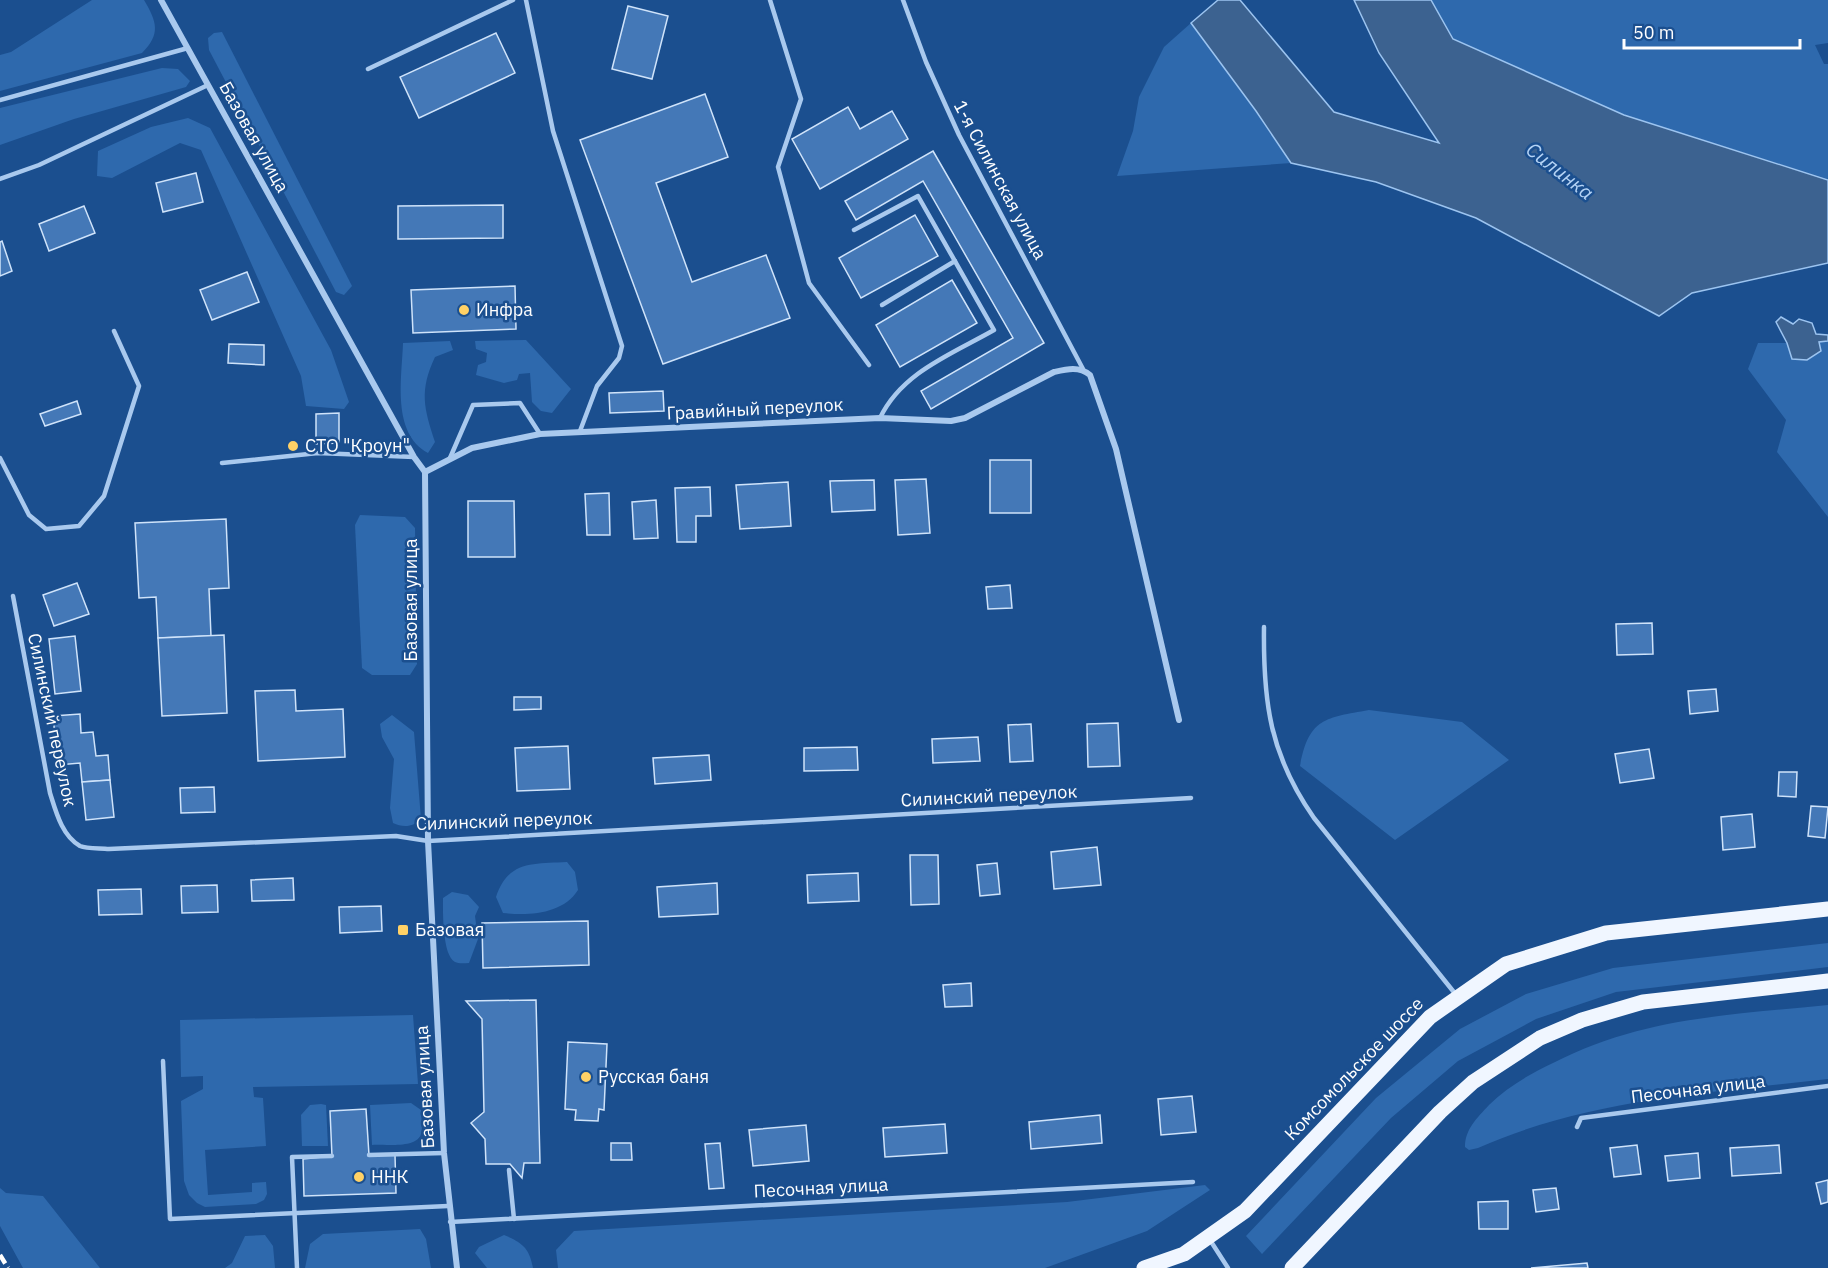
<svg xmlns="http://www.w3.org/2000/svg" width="1828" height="1268" viewBox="0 0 1828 1268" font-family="'IBM Plex Sans',sans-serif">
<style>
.green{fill:#2e69ad}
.water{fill:#3c6290;stroke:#9cc4f0;stroke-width:1.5}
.building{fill:#4478b7;stroke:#cfe3fa;stroke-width:1.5}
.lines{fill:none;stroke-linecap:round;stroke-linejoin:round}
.lane{stroke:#a9c9ee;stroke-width:4.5}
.street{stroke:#a9c9ee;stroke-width:6}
.primary{stroke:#f0f6ff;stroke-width:15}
.rail{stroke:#fff;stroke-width:4.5;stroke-dasharray:10 4.5;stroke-linecap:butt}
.poi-dot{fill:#ffd166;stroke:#1b4f8f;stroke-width:2}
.labels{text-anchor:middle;stroke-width:5;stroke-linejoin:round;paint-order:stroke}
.street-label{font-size:18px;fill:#fff;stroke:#1b4f8f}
.poi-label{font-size:18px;fill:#fff;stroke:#1b4f8f;text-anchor:start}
.water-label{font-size:20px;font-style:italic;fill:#b5d3f5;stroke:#1b4f8f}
</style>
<rect width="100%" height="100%" fill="#1b4f8f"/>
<!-- green -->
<g class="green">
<path d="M92 0H144C157 22 161 34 142 53L0 91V55L11 52Z"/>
<polygon points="1431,0 1828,0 1828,43 1815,45 1824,64 1828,64 1828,179 1623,115 1453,39"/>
<polygon points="1191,23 1256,111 1291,163 1117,176 1133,131 1139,97 1164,47"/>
<polygon points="222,32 352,286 344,295 336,292 209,50 208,38 214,33"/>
<polygon points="162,68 178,69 190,81 186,87 74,119 0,145 0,108"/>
<polygon points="188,118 210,128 331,350 349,402 344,409 306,406 301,376 201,150 180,143 112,178 97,176 98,151 151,127"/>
<polygon points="526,340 571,389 552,413 541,411 532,402 530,373 519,374 517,380 504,383 476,375 478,365 486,362 487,353 476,349 475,341"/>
<path d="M450 341 453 350 435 357C419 391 424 408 435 442L428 453C391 433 402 377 403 343Z"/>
<polygon points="1828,341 1828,517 1777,452 1786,420 1748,369 1758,343 1787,343 1792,359 1819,342"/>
<polygon points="360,515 405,517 415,528 417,664 410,675 372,675 362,668 355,525"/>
<path d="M1369 710 1462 722 1509 760 1395 840 1300 766C1309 718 1325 718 1369 710Z"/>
<path d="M392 715 414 732 421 819C414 827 403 828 393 823L390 808 394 759 382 737 380 724Z"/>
<path d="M567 862 575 872 578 890C563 914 529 916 503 913L496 897C508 860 534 864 567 862Z"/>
<path d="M452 892 468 895 479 907 475 916 478 939 469 963C465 963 459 964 455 962 442 955 443 911 443 898Z"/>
<polygon points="1828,943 1828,967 1616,992 1536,1019 1458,1061 1391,1118 1262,1254 1246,1236 1376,1098 1460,1029 1526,994 1613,968"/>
<path d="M1828 1005V1079C1710 1093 1588 1099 1478 1148L1469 1150 1465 1147C1465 1129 1477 1118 1489 1105 1507 1087 1530 1074 1553 1063 1643 1017 1730 1015 1828 1005Z"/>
<polygon points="413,1015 418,1084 253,1087 254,1097 263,1098 266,1146 205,1150 208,1195 252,1192 252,1183 266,1182 267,1194 264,1200 256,1204 205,1207 197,1203 189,1195 184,1181 181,1101 203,1089 203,1076 181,1077 180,1020"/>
<path d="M411 1103 421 1110C421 1117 423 1128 421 1134 417 1149 384 1144 372 1145L370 1105Z"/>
<polygon points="321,1104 326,1105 328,1146 302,1146 301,1115 310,1105"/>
<polygon points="1205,1185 1210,1190 1147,1231 1045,1268 558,1268 556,1250 574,1231 1067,1202"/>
<polygon points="0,1188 6,1193 43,1196 100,1268 23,1268 0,1226"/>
<polygon points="420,1229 426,1239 431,1268 305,1268 310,1244 323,1234"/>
<polygon points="265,1235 273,1246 275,1268 225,1268 232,1263 245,1236"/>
<path d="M504 1235C523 1243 529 1248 533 1268H487L475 1253 479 1247Z"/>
</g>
<!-- water -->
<g class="water">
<polygon points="1218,0 1240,0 1334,112 1439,143 1379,53 1354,0 1431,0 1453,39 1624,115 1828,180 1828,263 1692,293 1659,316 1476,218 1376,182 1291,163 1256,111 1191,23"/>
<polygon points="1781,317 1793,324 1799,319 1812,323 1816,334 1828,335 1828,341 1819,342 1821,351 1807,360 1792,359 1787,343 1776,322"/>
</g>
<!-- building -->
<g class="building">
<polygon points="628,6 668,16 652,79 612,69"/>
<polygon points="496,33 515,73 419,118 400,77"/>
<polygon points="705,94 728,157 656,183 692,282 766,255 790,318 663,364 580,140"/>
<polygon points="848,107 860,129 892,111 908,139 820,189 792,139"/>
<polygon points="933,151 1044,343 931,409 921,391 1013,338 923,181 856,220 845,201"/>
<polygon points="196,173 203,202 163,212 156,183"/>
<polygon points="503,205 503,238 398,239 398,206"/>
<polygon points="84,206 95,233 49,251 39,224"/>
<polygon points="915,215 938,256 861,298 839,258"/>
<polygon points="2,241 12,271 0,276 0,242"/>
<polygon points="247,272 259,302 212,320 200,290"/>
<polygon points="952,280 977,323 900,367 876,325"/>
<polygon points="515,286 516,329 413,333 411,290"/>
<polygon points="229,344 264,345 264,365 228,363"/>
<polygon points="663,391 664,411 610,413 609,393"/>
<polygon points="77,401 81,414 45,426 40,414"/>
<polygon points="339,413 339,443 316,444 316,414"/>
<rect x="990" y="460" width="41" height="53"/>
<polygon points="926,479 930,533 898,535 895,480"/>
<polygon points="874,480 875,510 832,512 830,481"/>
<polygon points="788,482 791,526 740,529 736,485"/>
<polygon points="710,487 711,516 696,516 696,542 677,542 675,488"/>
<polygon points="609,493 610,535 587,535 585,494"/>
<polygon points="656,500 658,538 634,539 632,502"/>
<polygon points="468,501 514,501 515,557 468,557"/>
<polygon points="226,519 229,588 209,589 211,636 158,638 156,597 139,598 135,523"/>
<polygon points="77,583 89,614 54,626 43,595"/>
<polygon points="1010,585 1012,608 988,609 986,587"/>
<polygon points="1652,623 1653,654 1617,655 1616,624"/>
<polygon points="224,635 227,713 162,716 158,638"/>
<polygon points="75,636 81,691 55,694 49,639"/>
<polygon points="1716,689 1718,711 1690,714 1688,691"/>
<polygon points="295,690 296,711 343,709 345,757 258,761 255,691"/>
<polygon points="514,697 541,697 541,709 514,710"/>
<polygon points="80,714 81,733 93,732 96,756 108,755 110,780 82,782 80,763 58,765 53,716"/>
<polygon points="1118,723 1120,766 1088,767 1087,724"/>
<polygon points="1031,724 1033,761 1010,762 1008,725"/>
<polygon points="978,737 980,761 933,763 932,739"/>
<polygon points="568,746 570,789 517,791 515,748"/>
<polygon points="857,747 858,770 804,771 804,748"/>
<polygon points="1649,749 1654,778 1620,783 1615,754"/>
<polygon points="709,755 711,780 655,784 653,758"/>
<polygon points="1779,772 1797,772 1796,797 1778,796"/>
<polygon points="110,780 114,817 86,820 82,782"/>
<polygon points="214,787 215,812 181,813 180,788"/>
<polygon points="1811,806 1828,807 1825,838 1808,836"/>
<polygon points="1752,814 1755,847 1723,850 1721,817"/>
<polygon points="1097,847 1101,885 1054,889 1051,852"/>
<polygon points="910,855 938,855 939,904 911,905"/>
<polygon points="997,863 1000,894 980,896 977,865"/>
<polygon points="858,873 859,901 808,903 807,875"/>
<polygon points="293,878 294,900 252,901 251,880"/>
<polygon points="717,883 718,914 659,917 657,887"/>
<polygon points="217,885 218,912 182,913 181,886"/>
<polygon points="141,889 142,914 99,915 98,890"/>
<polygon points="381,906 382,931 340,933 339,907"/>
<polygon points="588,921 589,965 483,968 482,923"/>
<polygon points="971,983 972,1006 945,1007 943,985"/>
<polygon points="536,1000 540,1163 524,1163 522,1178 510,1164 486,1164 485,1139 471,1123 484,1112 482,1019 466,1001"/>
<polygon points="568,1042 607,1044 604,1110 599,1109 598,1121 575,1120 576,1110 565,1109"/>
<polygon points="1192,1096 1196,1132 1161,1135 1158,1099"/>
<polygon points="366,1109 369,1155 395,1155 396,1193 304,1196 303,1159 332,1156 330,1111"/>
<polygon points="1100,1115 1102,1143 1031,1149 1029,1122"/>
<polygon points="945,1124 947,1153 885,1157 883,1128"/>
<polygon points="806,1125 809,1161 753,1166 749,1130"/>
<polygon points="611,1143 631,1143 632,1160 611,1160"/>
<polygon points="720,1143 724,1188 709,1189 705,1144"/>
<polygon points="1637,1145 1641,1174 1614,1177 1610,1148"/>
<polygon points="1779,1145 1781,1173 1732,1176 1730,1148"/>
<polygon points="1698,1153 1700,1178 1668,1181 1665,1156"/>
<polygon points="1828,1180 1828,1202 1821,1204 1816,1183"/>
<polygon points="1556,1188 1559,1209 1536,1212 1533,1190"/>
<polygon points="1508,1201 1508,1229 1479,1229 1478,1202"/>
<polygon points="1587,1263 1588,1268 1531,1268"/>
</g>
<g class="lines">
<!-- lane -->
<g class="lane">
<polyline points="526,0 553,131 622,346 619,358 597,386 580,431"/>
<polyline points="770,0 801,99 778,167 809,283 869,365"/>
<polyline points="903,0 926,62 959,135 1083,369"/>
<polyline points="368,69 513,0"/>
<polyline points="0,100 188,48"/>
<polyline points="0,179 39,165 208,85"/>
<path d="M854 230 918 196 994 330C952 354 902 372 880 418"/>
<polyline points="882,305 955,261"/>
<polyline points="0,458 29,515 46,529 79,526 104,496 139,386 114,331"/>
<polyline points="450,458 473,405 520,403 540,434"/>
<polyline points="222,463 318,453 414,457"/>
<path d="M13 596 50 793C56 812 62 836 80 846 87 849 100 848 109 849L396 836 428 841 1191 798"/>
<path d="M1264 627C1263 703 1270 755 1314 818L1457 996"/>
<polyline points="163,1061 170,1219 448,1206"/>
<polyline points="1577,1127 1581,1118 1828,1086"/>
<polyline points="369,1155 444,1153"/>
<polyline points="509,1170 514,1219"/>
<polyline points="450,1222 1193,1182"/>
<polyline points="1210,1240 1228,1268"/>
<polyline points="297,1268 292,1157 332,1156"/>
</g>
<!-- street -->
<g class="street">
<polyline points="161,0 414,457 425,472 428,841 444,1153 457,1268"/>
<path d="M425 472 472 448 540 434 880 418 951 421 965 418 1054 372C1067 369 1079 366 1090 375L1116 449 1179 720"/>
</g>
<!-- primary -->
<g class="primary">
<polyline points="1144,1268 1184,1254 1245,1211 1430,1017 1506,964 1606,933 1828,909"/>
<polyline points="1292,1268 1440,1112 1473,1082 1540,1038 1582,1020 1643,1002 1828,981"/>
</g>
<!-- rail -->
<polyline class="rail" points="0,1255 8,1268"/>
</g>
<!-- markers -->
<g class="poi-dot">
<circle cx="464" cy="310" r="6"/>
<circle cx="293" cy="446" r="6"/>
<rect x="397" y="924" width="12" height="12" rx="3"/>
<circle cx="586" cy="1077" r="6"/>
<circle cx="359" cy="1177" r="6"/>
</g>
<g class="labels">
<!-- street labels -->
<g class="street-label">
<text transform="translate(254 137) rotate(61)" y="6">Базовая улица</text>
<text transform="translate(1000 180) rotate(62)" y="6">1-я Силинская улица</text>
<text transform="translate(755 409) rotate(-3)" y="6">Гравийный переулок</text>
<text transform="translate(411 600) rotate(-90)" y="6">Базовая улица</text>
<text transform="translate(52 720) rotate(78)" y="6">Силинский переулок</text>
<text transform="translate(989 796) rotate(-3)" y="6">Силинский переулок</text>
<text transform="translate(504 821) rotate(-2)" y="6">Силинский переулок</text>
<text transform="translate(1354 1069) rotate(-46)" y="6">Комсомольское шоссе</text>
<text transform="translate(425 1087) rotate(-93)" y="6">Базовая улица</text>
<text transform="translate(1698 1089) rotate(-7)" y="6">Песочная улица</text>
<text transform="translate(821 1188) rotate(-3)" y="6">Песочная улица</text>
</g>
<!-- poi labels -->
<g class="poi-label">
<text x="476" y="316">Инфра</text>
<text x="305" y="452">СТО "Кроун"</text>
<text x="415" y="936">Базовая</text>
<text x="598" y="1083">Русская баня</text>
<text x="371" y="1183">ННК</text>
</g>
<!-- water labels -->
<g class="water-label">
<text transform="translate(1560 171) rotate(38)" y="7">Силинка</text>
</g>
</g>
<!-- scale -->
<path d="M1624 39v9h176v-9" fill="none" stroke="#ffffff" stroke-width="3"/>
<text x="1633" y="39" font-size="18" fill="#ffffff" stroke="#1b4f8f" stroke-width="4.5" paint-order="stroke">50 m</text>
</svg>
